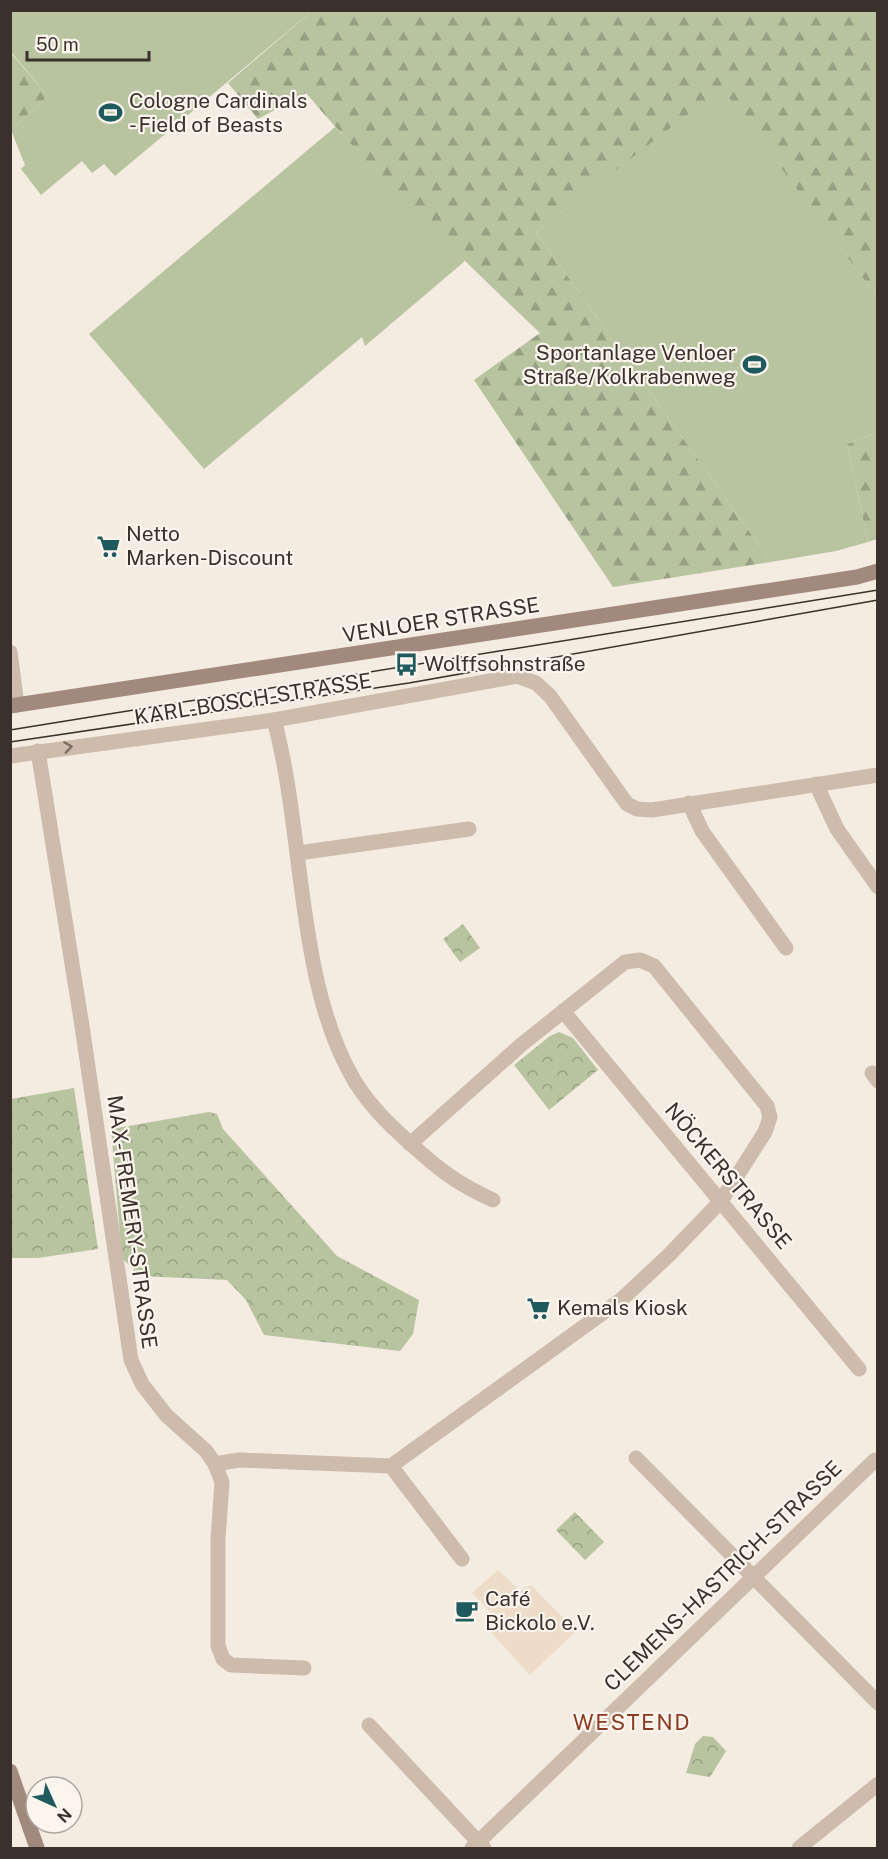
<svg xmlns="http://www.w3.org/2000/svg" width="888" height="1859" viewBox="0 0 888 1859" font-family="'Public Sans',sans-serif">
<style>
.grass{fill:#b8c4a0}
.forest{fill:url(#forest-firs)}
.park{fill:url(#park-crowns)}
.plaza{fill:#ecdcc8}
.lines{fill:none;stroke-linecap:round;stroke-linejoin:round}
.street{stroke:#cdbbac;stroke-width:15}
.secondary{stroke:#a18a7d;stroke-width:15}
.tram{stroke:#3b302b;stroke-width:1.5}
.oneway{stroke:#7d6f65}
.labels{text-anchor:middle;stroke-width:4.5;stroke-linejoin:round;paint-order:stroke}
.poi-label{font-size:21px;fill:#3b302b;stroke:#fbf5ee;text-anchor:start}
.street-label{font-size:21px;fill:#3b302b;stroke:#fbf5ee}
.neighbourhood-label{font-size:22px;letter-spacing:1.5px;fill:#8c3b22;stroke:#fbf5ee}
</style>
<defs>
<pattern id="forest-firs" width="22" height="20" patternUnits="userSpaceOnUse" patternTransform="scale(1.5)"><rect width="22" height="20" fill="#b8c4a0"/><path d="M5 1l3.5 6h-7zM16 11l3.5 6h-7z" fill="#97a083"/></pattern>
<pattern id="park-crowns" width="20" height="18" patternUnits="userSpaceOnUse" patternTransform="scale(1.5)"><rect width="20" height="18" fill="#b8c4a0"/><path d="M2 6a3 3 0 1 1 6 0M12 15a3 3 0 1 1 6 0" fill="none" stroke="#97a083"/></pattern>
</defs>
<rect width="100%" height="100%" fill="#f4ebe1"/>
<!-- grass -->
<g class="grass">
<polygon points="10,11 312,11 115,176 104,164 92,173 82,161 41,195 21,169 25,165 11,130 48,96 11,52"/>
<polygon points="722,87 877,297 877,433 847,444 868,542 836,551 771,562 536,232"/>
<polygon points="335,127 465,261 365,346 362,337 204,469 89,334"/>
</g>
<!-- forest -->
<g class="forest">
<path d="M312 11H877V297L722 88 536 232 771 562 613 587 474 380 540 333C459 256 378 178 306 93L258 119 228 83Z"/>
<polygon points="10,52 48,96 11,130 10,130"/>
<polygon points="877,433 877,539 868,542 847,444"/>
</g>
<!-- park -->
<g class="park">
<polygon points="463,924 480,948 460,962 443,939"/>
<polygon points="559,1032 573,1038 598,1070 549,1110 514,1065 550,1036"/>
<polygon points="74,1088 98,1249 38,1258 11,1258 11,1099"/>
<polygon points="209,1112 217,1114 223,1129 337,1256 419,1300 413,1334 400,1351 264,1335 246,1300 227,1280 140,1276 122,1258 111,1129"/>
<polygon points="575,1512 604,1542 585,1560 556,1530"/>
<polygon points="703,1736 713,1737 726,1751 710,1777 686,1773 695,1744"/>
</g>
<!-- plaza -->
<polygon class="plaza" points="498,1570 520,1591 531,1585 576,1631 530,1675 488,1629 496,1617 472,1593"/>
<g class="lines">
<!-- street -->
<g class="street">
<polyline points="10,652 17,705"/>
<path d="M274 720C304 829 296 972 349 1071 364 1100 387 1123 411 1144 439 1170 458 1184 493 1200"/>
<polyline points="38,751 82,1026 131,1360 142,1384 166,1415 206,1451 215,1464 222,1482 218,1539 218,1646 223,1659 231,1665 304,1668"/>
<polyline points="10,756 274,720 517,676 536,683 550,696 627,804 637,809 652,810 878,775"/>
<polyline points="816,784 837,829 878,887"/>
<polyline points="689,803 702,831 786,948"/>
<polyline points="298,853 469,829"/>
<polyline points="563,1011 859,1369"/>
<polyline points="872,1073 878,1081"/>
<polyline points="636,1458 878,1703"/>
<polyline points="215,1464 239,1460 391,1466 622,1299 669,1255 721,1201 765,1132 770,1117 767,1106 654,966 640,960 625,962 521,1045 410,1144"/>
<polyline points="391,1466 462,1559"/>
<polyline points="369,1725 484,1848"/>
<polyline points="472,1848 875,1460"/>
<polyline points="799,1848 878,1784"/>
</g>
<!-- secondary -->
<g class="secondary">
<polyline points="10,706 857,577 878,571"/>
<polyline points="10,1771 37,1848"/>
</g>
<!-- tram -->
<g class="tram">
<polyline points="10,730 878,590"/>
<polyline points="10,742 409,683 878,600"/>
</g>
</g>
<!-- one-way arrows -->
<defs><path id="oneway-chevron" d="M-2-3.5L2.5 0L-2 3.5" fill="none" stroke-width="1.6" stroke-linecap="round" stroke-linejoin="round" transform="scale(1.5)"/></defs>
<use class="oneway" href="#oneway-chevron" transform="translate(68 747) rotate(-8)"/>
<!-- icons -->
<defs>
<symbol id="stadium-bare" viewBox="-9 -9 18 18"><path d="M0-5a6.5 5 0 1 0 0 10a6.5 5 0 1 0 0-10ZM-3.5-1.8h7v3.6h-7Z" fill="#1f5a5e" stroke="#fbf5ee" stroke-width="2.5" paint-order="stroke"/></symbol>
<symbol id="supermarket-bare" viewBox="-9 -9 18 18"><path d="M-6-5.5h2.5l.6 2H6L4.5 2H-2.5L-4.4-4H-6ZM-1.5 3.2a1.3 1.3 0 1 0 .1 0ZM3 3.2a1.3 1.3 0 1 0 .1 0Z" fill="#1f5a5e" stroke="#fbf5ee" stroke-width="2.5" paint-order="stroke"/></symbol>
<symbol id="bus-bare" viewBox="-9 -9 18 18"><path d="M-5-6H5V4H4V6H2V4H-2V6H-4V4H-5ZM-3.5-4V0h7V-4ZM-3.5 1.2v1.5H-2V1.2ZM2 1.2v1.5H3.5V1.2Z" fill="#1f5a5e" stroke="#fbf5ee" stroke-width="2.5" paint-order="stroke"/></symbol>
<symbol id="cafe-bare" viewBox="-9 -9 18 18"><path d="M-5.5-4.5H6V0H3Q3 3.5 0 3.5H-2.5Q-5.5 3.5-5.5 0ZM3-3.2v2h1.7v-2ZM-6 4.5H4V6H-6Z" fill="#1f5a5e" stroke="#fbf5ee" stroke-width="2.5" paint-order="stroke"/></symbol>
</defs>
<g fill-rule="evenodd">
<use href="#stadium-bare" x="94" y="96" width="33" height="33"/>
<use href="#stadium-bare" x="738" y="348" width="33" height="33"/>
<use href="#supermarket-bare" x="92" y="530" width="33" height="33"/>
<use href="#bus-bare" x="390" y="648" width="33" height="33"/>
<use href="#supermarket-bare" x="522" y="1292" width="33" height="33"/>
<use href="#cafe-bare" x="450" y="1594" width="33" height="33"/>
</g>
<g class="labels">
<!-- poi labels -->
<g class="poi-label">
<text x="129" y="108">Cologne Cardinals<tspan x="129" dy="24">- Field of Beasts</tspan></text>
<text x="736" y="360" text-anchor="end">Sportanlage Venloer<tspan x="736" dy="24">Straße/Kolkrabenweg</tspan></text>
<text x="126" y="541">Netto<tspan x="126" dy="24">Marken-Discount</tspan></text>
<text x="424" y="671">Wolffsohnstraße</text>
<text x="557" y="1315">Kemals Kiosk</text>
<text x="485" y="1606">Café<tspan x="485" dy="24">Bickolo e.V.</tspan></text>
</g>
<!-- street labels -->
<g class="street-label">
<text transform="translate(441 620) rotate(-9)" y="7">VENLOER STRASSE</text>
<text transform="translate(253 699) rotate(-9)" y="7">KARL-BOSCH-STRASSE</text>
<text transform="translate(728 1176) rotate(50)" y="7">NÖCKERSTRASSE</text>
<text transform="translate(132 1222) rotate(82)" y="7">MAX-FREMERY-STRASSE</text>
<text transform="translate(723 1576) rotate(-44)" y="7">CLEMENS-HASTRICH-STRASSE</text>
</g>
<!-- neighbourhood labels -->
<g class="neighbourhood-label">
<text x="632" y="1730">WESTEND</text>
</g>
</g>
<!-- border -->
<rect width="888" height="1859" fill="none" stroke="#3b302b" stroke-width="24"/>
<!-- north arrow -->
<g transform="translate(54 1805) rotate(135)"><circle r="28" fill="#fbf5ee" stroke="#aea6a0" stroke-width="1.5"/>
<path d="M0-4.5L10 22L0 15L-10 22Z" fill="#1f5a5e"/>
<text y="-9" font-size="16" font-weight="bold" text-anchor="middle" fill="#3b302b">N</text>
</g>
<!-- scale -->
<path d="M27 51v9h122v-9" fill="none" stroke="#3b302b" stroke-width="3"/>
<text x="36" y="51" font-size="18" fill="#3b302b" stroke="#fbf5ee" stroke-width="4.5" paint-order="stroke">50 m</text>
</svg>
